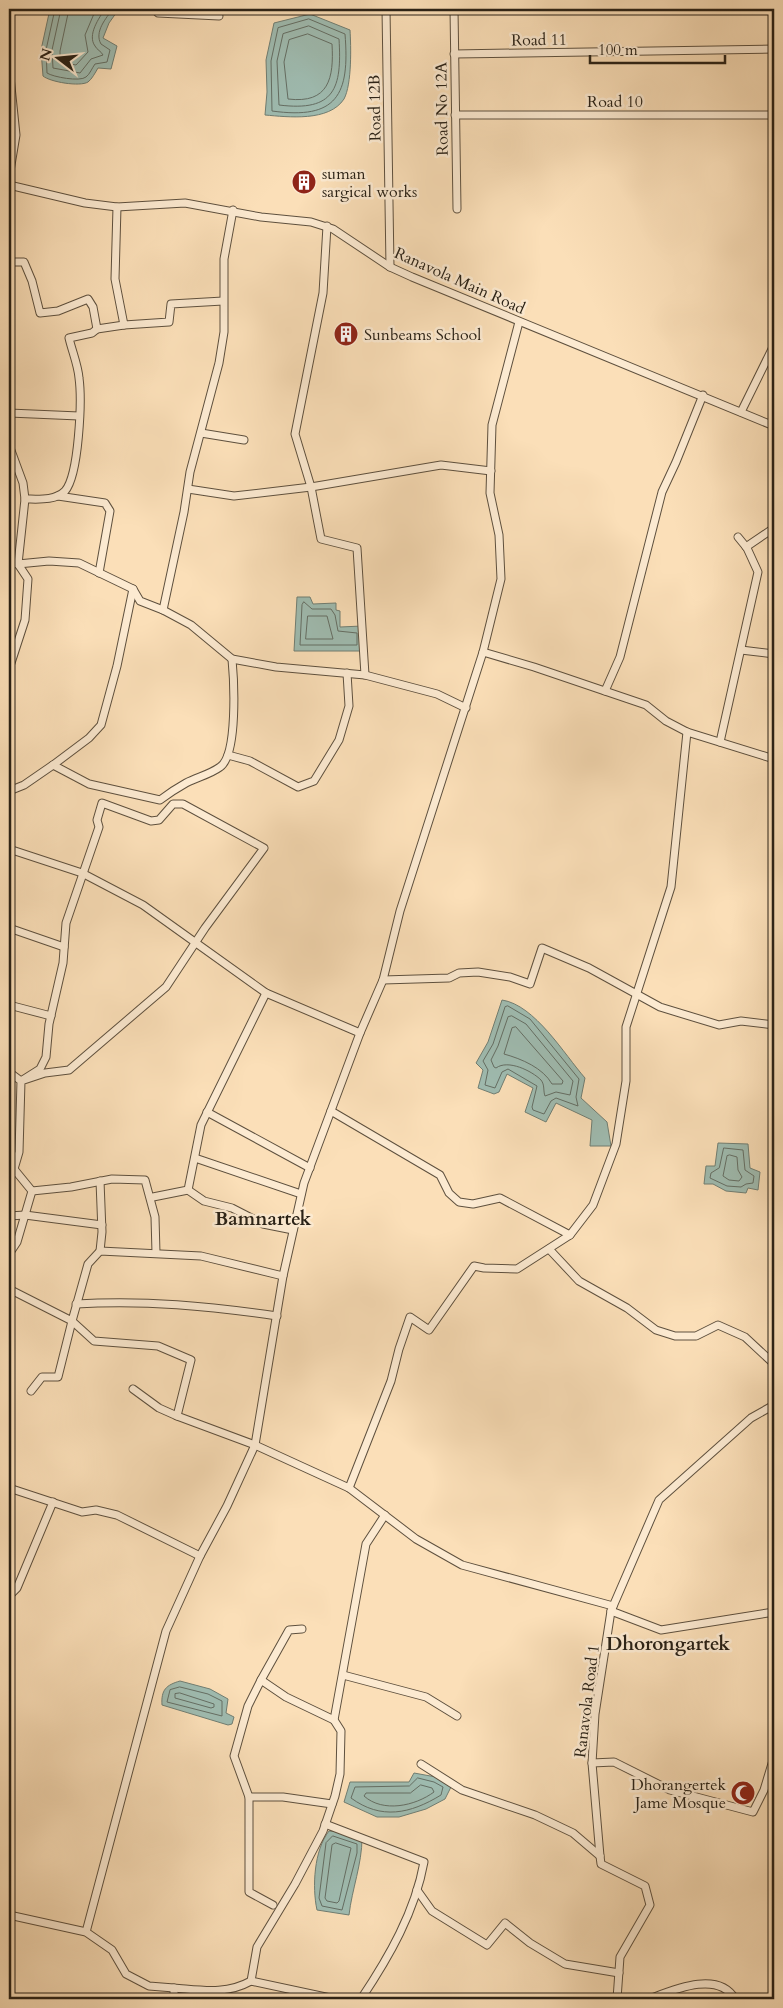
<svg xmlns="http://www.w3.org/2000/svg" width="783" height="2008" viewBox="0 0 783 2008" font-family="Cardo,serif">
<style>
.water{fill:#9fbcb1;stroke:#707e73}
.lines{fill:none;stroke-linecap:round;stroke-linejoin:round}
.shore{stroke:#646e64;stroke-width:1}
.street-casing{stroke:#5e503e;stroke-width:9}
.street{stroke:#fcead1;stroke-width:7}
.labels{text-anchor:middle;stroke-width:5;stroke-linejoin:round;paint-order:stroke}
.street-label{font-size:16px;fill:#292116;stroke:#fcead1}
.poi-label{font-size:16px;fill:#292116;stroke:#fcead1;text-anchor:start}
.quarter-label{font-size:19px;font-weight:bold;fill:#292116;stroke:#fcead1}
</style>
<rect width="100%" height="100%" fill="#fbdfb8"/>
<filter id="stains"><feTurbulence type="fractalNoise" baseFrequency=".004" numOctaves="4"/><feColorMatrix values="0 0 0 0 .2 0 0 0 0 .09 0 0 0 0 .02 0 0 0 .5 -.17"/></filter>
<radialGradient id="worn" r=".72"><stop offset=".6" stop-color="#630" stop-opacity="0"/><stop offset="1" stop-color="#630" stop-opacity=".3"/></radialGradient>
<!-- water -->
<g class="water">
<path d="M50 9H119L109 23 103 38 117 46 111 69 98 68C95 73 92 79 88 82 80 87 50 82 43 76L41 50Z"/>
<path d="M310 14 350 30C351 46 352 84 344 99 329 122 288 117 265 115L267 92 266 60 274 23Z"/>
<polygon points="297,597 310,597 313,604 336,603 336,610 340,611 340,627 362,626 362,651 294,651"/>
<path d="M502 1000C535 1005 564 1054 585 1078L581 1098 607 1122 611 1146H590L592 1120 556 1103 546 1122 525 1112 533 1088 507 1074 499 1092 494 1094 478 1088 483 1070 476 1063 488 1042Z"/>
<polygon points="718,1143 748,1144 750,1168 760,1172 758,1190 748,1188 746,1193 726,1191 713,1184 704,1184 706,1166 715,1166"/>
<path d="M180 1681 210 1689 228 1699 226 1713 234 1717 232 1724 228 1725 162 1705C161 1690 166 1685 180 1681Z"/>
<polygon points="414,1773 436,1777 451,1787 445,1799 426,1809 399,1817 377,1817 344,1802 350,1782 409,1782"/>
<path d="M329 1831 342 1832 362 1838C362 1864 352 1889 349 1915L317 1910C312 1887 314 1850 329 1831Z"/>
</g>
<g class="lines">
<!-- shore -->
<g class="shore">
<path d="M55 9 46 50 47 73C53 77 80 82 86 77 90 74 92 68 95 64L107 62 110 50 101 44C94 32 106 18 113 9"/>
<path d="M61 9 52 50 53 68 80 73 91 59 103 55C101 51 97 50 95 46 87 35 99 18 105 9"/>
<polyline points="69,9 60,51 60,62 76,65 88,52 85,35 96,9"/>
<path d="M309 19 345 34C350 95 337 120 272 111L271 61 278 28Z"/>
<path d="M309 26 339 39C342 88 335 112 279 105L277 61 283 34Z"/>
<path d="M308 34 332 44C334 78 329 104 288 99L284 62 289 40Z"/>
<polygon points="304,602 312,609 331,609 335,615 338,631 357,633 357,645 300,645 302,605"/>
<polygon points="308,616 327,616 333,639 306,639"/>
<polygon points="508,1006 530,1019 579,1079 576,1097 578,1106 556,1098 551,1101 544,1114 533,1110 532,1107 537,1086 508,1069 502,1072 495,1088 485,1085 488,1070 483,1061 493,1044 505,1007"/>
<path d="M512 1016 526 1024 573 1081 570 1095 556 1092 545 1096C543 1091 545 1085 541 1080 532 1071 508 1059 496 1068L494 1067 491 1060 498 1046 508 1017Z"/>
<path d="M516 1027 563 1081 562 1084H552C543 1068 522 1059 504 1054L512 1028Z"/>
<polygon points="724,1148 743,1150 745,1170 754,1176 753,1183 746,1184 741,1187 727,1186 710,1178 711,1173 719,1168"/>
<polygon points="730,1155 737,1157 738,1170 742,1177 739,1181 729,1180 723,1176 727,1156"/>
<polygon points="180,1687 208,1694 222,1701 222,1716 167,1702 170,1690"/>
<polygon points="180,1693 214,1704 214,1707 211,1708 175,1698 175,1694"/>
<path d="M418 1778 434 1782 443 1787 441 1795C410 1814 381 1820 351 1798L355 1787 409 1786Z"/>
<path d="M421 1785 432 1788 434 1792C415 1806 383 1813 364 1796L366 1793H410Z"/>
<polygon points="333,1836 357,1844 357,1853 342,1910 322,1906 319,1898 326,1843"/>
<polygon points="336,1843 351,1848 339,1901 337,1903 327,1901 325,1898 332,1845"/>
</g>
<defs>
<g id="street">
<polyline points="154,9 158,13 219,16"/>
<polyline points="386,9 390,267"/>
<polyline points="454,9 457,209"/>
<polyline points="454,54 774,49"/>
<polyline points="9,67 16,135 9,177"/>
<polyline points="455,115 774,115"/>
<polyline points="9,185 85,203 117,207 185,203 261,217 311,222 333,229 390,267 412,277 774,426"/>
<polyline points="117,207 115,279 124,325 169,322 171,304 223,301"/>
<polyline points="327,226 323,293 295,434 311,487 321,539 357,548 365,675"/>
<polyline points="9,262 24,262 32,281 40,313 58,311 88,299 93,307 97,329 124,325"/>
<polyline points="741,412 774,345"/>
<polyline points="9,413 79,416"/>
<polyline points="201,433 244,440"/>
<polyline points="9,445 23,483 25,499"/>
<polyline points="188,489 234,496 311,487 441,465 491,471"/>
<polyline points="58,496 105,503 110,511 99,573"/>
<polyline points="746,547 774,528"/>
<polyline points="9,562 18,564 49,561 79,563 133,589 140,601 163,610 191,625 232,659 276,667 365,675 437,694 466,708"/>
<polyline points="163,610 184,512 190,472 219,363 224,332 224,259 233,210"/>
<polyline points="741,650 774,654"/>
<polyline points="483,652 534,667 646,705 666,721 687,732 774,759"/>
<path d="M9 663H11L25 620 28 579 18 564 25 499C38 499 55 501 65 491 79 475 82 400 79 378 78 365 72 351 69 338L92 333 97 329"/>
<polyline points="605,691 620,657 662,492 676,462 703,395"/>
<polyline points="720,742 758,572 747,548 738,537"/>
<polyline points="228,755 250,761 298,787 314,781 339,740 349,706 347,673"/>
<path d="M53 765 89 784 160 800C168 794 177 788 186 783 197 777 209 775 220 767 238 755 234 680 232 659"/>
<polyline points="9,791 24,785 53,765 89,738 101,725 117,666 133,589"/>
<polyline points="9,849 82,873 143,905 266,993 360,1033"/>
<polyline points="9,928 64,947"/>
<polyline points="383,980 449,978 459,973 478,972 510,977 530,984 542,948 589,968 660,1007 719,1025 741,1021 774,1025"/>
<polyline points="9,1005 51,1016"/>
<polyline points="9,1072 21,1081 40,1069 46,1057 49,1024 63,963 66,923 99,827 97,820 102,803 151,821 159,820 173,804 183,804 264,848 205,928 166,987 69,1070 45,1073 21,1081 19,1152 14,1169 32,1191 17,1242 9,1254"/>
<polyline points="331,1111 440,1175 449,1193 459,1202 473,1204 500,1198 570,1235"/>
<polyline points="207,1112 310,1168"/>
<polyline points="195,1158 301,1194"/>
<polyline points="188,1190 204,1201 232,1208 263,1224 293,1230"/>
<polyline points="32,1191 71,1187 112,1179 145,1180 155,1217 156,1253"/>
<polyline points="153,1197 188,1190 201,1125 266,993"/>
<polyline points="9,1216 25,1215 102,1225"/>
<polyline points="549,1249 579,1281 627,1308 656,1330 675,1336 696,1336 718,1325 745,1337 774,1364"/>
<polyline points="100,1251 102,1232 100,1181"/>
<polyline points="9,1289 72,1321 88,1264 100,1251 201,1256 283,1276"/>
<path d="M76 1304C146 1300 208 1306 277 1316"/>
<polyline points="133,1389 159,1408 177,1416"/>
<polyline points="31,1391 42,1377 58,1377 72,1321 94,1341 158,1346 191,1360 177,1416 255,1445 349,1488 416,1539 462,1565 613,1606"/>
<polyline points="9,1488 82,1512 96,1510 117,1515 200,1556"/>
<polyline points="349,1488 391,1381 399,1349 410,1317 429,1330 474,1266 484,1268 517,1269 570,1235 593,1205 616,1144 626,1081 626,1027 671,887 687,732"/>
<polyline points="9,1596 17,1588 53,1502"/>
<polyline points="611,1611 661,1630 774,1612"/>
<polyline points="343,1675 426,1697 457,1716"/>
<polyline points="261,1680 289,1630 302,1629"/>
<polyline points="592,1763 614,1762 670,1790 753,1812 764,1790 774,1757"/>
<polyline points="421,1764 462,1790 535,1815 573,1833 600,1856"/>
<polyline points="249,1797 283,1797 332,1804"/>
<path d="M325 1824 424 1862C415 1912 389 1957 361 1999"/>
<polyline points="417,1890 432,1911 487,1945 505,1923 530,1943 565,1964 619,1973"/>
<polyline points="273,1905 249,1892 249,1797 234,1756 248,1706 261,1680 286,1697 334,1720"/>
<polyline points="9,1915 86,1932 112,1950 126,1974 149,1986 174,1988 174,1999"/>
<polyline points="86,1932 166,1631 200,1556 227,1506 255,1445 283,1276 304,1183 360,1033 383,980 400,911 483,652 501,579 499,535 490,493 492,425 519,322"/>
<polyline points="251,1981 257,1947 295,1884 323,1831 335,1796 340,1774 341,1731 334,1720 366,1544 385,1515"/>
<path d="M174 1988C201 1990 226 1995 251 1981L335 1999"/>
<polyline points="617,1999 620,1957 650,1905 645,1886 601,1864 600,1856 592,1763 595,1714 611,1611 659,1500 751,1418 774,1405"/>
<path d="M649 1999C673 1990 718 1970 735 1999"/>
</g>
</defs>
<!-- street casing -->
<use href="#street" class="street-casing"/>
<!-- street -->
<use href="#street" class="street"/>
</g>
<!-- icons -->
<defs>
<symbol id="building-disc" viewBox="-11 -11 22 22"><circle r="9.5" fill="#8f2418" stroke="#fcead1"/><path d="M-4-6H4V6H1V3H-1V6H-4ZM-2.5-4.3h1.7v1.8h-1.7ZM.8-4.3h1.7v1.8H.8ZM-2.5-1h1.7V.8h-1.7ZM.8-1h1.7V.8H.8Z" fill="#fff"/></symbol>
<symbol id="mosque-disc" viewBox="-11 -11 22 22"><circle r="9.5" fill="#8f2418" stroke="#fcead1"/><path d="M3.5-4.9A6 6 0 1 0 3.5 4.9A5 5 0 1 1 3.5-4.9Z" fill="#fff"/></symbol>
</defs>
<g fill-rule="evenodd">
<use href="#building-disc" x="290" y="168" width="28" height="28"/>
<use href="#building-disc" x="332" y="320" width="28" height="28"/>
<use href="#mosque-disc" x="729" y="1779" width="28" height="28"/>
</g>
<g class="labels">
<!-- street labels -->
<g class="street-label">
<text transform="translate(539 39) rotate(-1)" y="6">Road 11</text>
<text x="615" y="107">Road 10</text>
<text transform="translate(374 108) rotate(-91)" y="6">Road 12B</text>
<text transform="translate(441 109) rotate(-91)" y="6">Road No 12A</text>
<text transform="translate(460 280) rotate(24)" y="6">Ranavola Main Road</text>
<text transform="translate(586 1701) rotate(-83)" y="6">Ranavola Road 1</text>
</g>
<!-- poi labels -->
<g class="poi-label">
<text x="322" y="179">suman<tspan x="322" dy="18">sargical works</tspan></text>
<text x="364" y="340">Sunbeams School</text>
<text x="726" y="1790" text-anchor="end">Dhorangertek<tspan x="726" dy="18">Jame Mosque</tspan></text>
</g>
<!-- quarter labels -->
<g class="quarter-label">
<text x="263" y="1225">Bamnartek</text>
<text x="668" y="1650">Dhorongartek</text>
</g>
</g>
<!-- margin -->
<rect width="783" height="2008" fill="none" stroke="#fbdfb8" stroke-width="30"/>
<rect x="10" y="10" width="763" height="1988" fill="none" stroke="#292116" stroke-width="2.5"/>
<rect x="15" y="15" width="753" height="1978" fill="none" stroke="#292116"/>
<!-- north arrow -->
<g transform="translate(58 58) rotate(286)" stroke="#fcead1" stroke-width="4" paint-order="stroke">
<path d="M0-4L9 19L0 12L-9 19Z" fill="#292116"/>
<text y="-8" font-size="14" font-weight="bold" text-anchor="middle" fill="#292116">N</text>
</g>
<!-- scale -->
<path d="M590 55v8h135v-8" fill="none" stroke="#292116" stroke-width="2.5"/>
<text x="598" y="55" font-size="15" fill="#292116" stroke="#fcead1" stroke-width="4" paint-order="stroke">100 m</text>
<rect width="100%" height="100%" filter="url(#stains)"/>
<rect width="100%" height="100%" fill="url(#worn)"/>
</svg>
